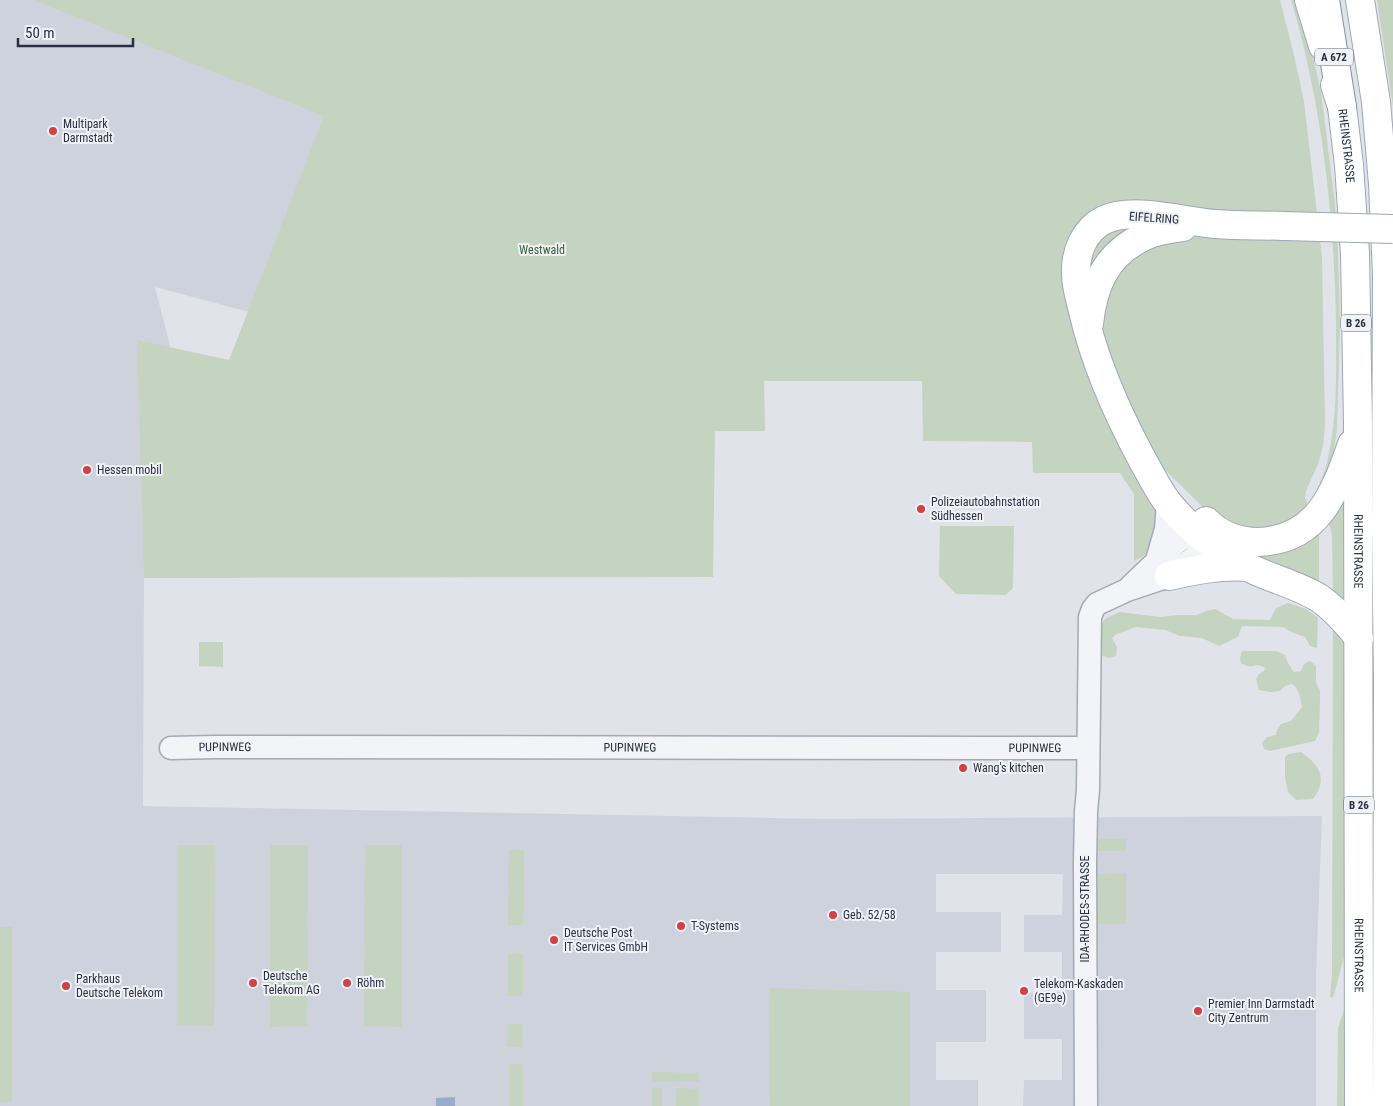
<svg xmlns="http://www.w3.org/2000/svg" width="1393" height="1106" viewBox="0 0 1393 1106" font-family="'Roboto Condensed',sans-serif">
<style>
.built{fill:#ced2dc}
.green{fill:#c4d4c1}
.water{fill:#9aacca}
.lines{fill:none;stroke-linecap:round;stroke-linejoin:round}
.minor-casing{stroke:#a5a9b4;stroke-width:25}
.major-casing{stroke:#9fa6b6;stroke-width:30}
.highway-casing{stroke:#878ea1;stroke-width:30}
.minor{stroke:#f3f4f8;stroke-width:22}
.major{stroke:#fff;stroke-width:28}
.highway{stroke:#fff;stroke-width:28}
.major-bridge-casing{stroke:#9fa6b6;stroke-width:30;stroke-linecap:butt}
.major-bridge{stroke:#fff;stroke-width:28}
.poi-dot{fill:#d14247;stroke:#f0f2f7;stroke-width:2}
.labels{text-anchor:middle;stroke-width:4;stroke-linejoin:round;paint-order:stroke}
.shield{fill:#f0f2f7;stroke:#646a78;stroke-width:1}
.shield-label{font-size:11px;font-weight:bold;fill:#282f41}
.poi-label{font-size:12px;fill:#282f41;stroke:#f0f2f7;text-anchor:start}
.street-label{font-size:12px;fill:#282f41;stroke:#f0f2f7}
.park-label{font-size:12px;fill:#385e35;stroke:#f0f2f7}
</style>
<rect width="100%" height="100%" fill="#e0e3ea"/>
<!-- built -->
<polygon class="built" points="0,0 38,0 353,109 283,321 155,287 229,578 144,578 143,806 823,819 1322,816 1316,974 1316,1106 1023,1106 1024,1080 1062,1080 1062,1039 1024,1039 1024,993 1062,992 1062,952 1024,952 1024,915 1062,915 1063,874 936,874 936,912 1001,912 1001,952 936,952 936,990 986,990 986,1042 936,1042 936,1080 978,1080 978,1106 0,1106"/>
<!-- green -->
<g class="green">
<polygon points="33,0 1280,0 1294,55 1304,101 1322,257 1325,424 1323,446 1318,464 1306,491 1305,498 1310,510 1279,529 1246,530 1209,513 1162,467 1153,502 1158,518 1148,552 1142,557 1134,561 1134,494 1120,473 1033,473 1032,442 923,441 922,381 764,381 765,431 715,431 713,577 144,578 137,340 229,360 324,116"/>
<path d="M1291 0H1300L1321 92 1335 203 1338 250 1340 323 1337 430 1331 468 1317 494V490C1321 479 1326 469 1328 458 1338 414 1336 367 1336 322 1334 213 1322 104 1291 0Z"/>
<polygon points="1377,0 1393,0 1393,106"/>
<polygon points="1344,492 1343,610 1333,599 1332,534 1327,517"/>
<polygon points="940,526 1014,526 1013,588 1006,595 956,594 939,576"/>
<polygon points="1319,532 1319,590 1237,550"/>
<polygon points="1288,603 1306,609 1318,618 1317,648 1310,646 1305,637 1291,632 1283,627 1242,626 1238,637 1219,646 1202,638 1180,636 1165,630 1136,627 1117,634 1112,638 1117,647 1116,656 1109,658 1102,656 1099,646 1101,625 1105,619 1119,612 1161,617 1177,615 1197,615 1206,611 1215,609 1233,619 1270,620 1276,608"/>
<polygon points="1333,620 1342,635 1345,646 1345,938 1344,957 1333,998 1330,997 1332,973"/>
<polygon points="199,642 223,642 223,667 199,666"/>
<path d="M1242 651H1276L1285 655 1288 663 1294 672 1301 671 1304 664 1310 661 1316 666V682L1320 691V704L1319 733 1315 741 1270 751 1264 749 1262 743 1267 737 1276 735 1277 730 1281 724 1291 721 1302 707C1300 698 1300 690 1292 684L1285 686 1280 691 1270 692 1259 690 1256 679 1259 674 1264 671 1265 668C1256 662 1256 667 1248 666 1246 666 1244 664 1241 664L1240 658Z"/>
<path d="M1301 752C1320 765 1328 779 1313 799L1296 800 1288 792 1285 778V757L1289 754Z"/>
<rect x="1097" y="839" width="29" height="12"/>
<polygon points="177,845 215,845 214,1026 177,1026"/>
<polygon points="270,845 308,845 307,1026 270,1027"/>
<polygon points="365,845 402,845 402,1027 364,1026"/>
<polygon points="509,850 524,850 523,925 508,925"/>
<polygon points="1126,873 1126,924 1097,924 1097,874"/>
<polygon points="0,927 12,927 12,1102 0,1103"/>
<rect x="508" y="954" width="15" height="42"/>
<polygon points="769,988 910,992 910,1106 770,1106"/>
<polygon points="1346,1004 1346,1106 1337,1106 1338,1028"/>
<polygon points="507,1024 522,1024 523,1047 507,1047"/>
<rect x="509" y="1064" width="14" height="42"/>
<polygon points="652,1072 699,1073 699,1082 652,1081"/>
<rect x="652" y="1088" width="10" height="18"/>
<polygon points="677,1088 699,1089 699,1106 676,1106"/>
</g>
<!-- water -->
<polygon class="water" points="455,1097 455,1106 436,1106 436,1098"/>
<g class="lines">
<defs>
<g id="minor">
<polyline points="1157,560 1166,529 1168,503"/>
<polyline points="1131,586 1176,543 1195,531 1210,527"/>
<path id="s1" d="M171 748 215 747 1088 748"/>
<polyline points="1086,1106 1085,863 1086,811 1088,790 1090,617 1093,609 1097,604 1127,590 1169,576 1195,557 1207,541 1211,527"/>
</g>
<g id="major">
<polyline points="1309,0 1323,46"/>
<polyline points="1360,0 1376,102 1383,184 1387,275 1386,527 1388,679 1387,1106"/>
<path id="s2" d="M1335 85 1342 107 1349 165 1355 253 1358 425 1359 1106"/>
<path d="M1284 226C1261 225 1238 226 1216 224 1184 222 1134 206 1104 220 1084 230 1075 253 1076 274 1076 286 1080 299 1083 311 1095 364 1117 413 1143 461 1151 475 1158 490 1168 503 1176 513 1185 522 1194 530 1214 547 1236 563 1261 573 1280 581 1301 587 1319 598 1335 609 1347 623 1359 638"/>
<path d="M1089 324C1093 284 1107 253 1145 236 1157 230 1170 229 1183 227"/>
<path d="M1206 521C1220 535 1239 542 1258 542 1318 540 1335 493 1352 444"/>
<path d="M1169 576C1195 570 1221 565 1248 567"/>
</g>
<polyline id="highway" points="1325,0 1342,107"/>
</defs>
<!-- minor casing -->
<use href="#minor" class="minor-casing"/>
<!-- major casing -->
<use href="#major" class="major-casing"/>
<!-- highway casing -->
<use href="#highway" class="highway-casing"/>
<!-- minor -->
<use href="#minor" class="minor"/>
<!-- major -->
<use href="#major" class="major"/>
<!-- highway -->
<use href="#highway" class="highway"/>
<defs>
<polyline id="major-bridge" points="1284,226 1393,229"/>
</defs>
<!-- major-bridge casing -->
<use href="#major-bridge" class="major-bridge-casing"/>
<!-- major-bridge -->
<use href="#major-bridge" class="major-bridge"/>
</g>
<!-- markers -->
<g class="poi-dot">
<circle cx="53" cy="131" r="5"/>
<circle cx="87" cy="470" r="5"/>
<circle cx="921" cy="509" r="5"/>
<circle cx="963" cy="768" r="5"/>
<circle cx="833" cy="915" r="5"/>
<circle cx="681" cy="926" r="5"/>
<circle cx="554" cy="940" r="5"/>
<circle cx="253" cy="983" r="5"/>
<circle cx="347" cy="983" r="5"/>
<circle cx="66" cy="986" r="5"/>
<circle cx="1024" cy="991" r="5"/>
<circle cx="1198" cy="1011" r="5"/>
</g>
<g class="labels">
<!-- shield labels -->
<g class="shield">
<rect x="1315" y="48.5" width="38" height="17" rx="4"/>
<rect x="1341" y="314.5" width="30" height="17" rx="4"/>
<rect x="1344" y="796.5" width="30" height="17" rx="4"/>
</g>
<g class="shield-label">
<text x="1334" y="61">A 672</text>
<text x="1356" y="327">B 26</text>
<text x="1359" y="809">B 26</text>
</g>
<!-- poi labels -->
<g class="poi-label">
<text x="63" y="128">Multipark<tspan x="63" dy="14">Darmstadt</tspan></text>
<text x="97" y="474">Hessen mobil</text>
<text x="931" y="506">Polizeiautobahnstation<tspan x="931" dy="14">Südhessen</tspan></text>
<text x="973" y="772">Wang's kitchen</text>
<text x="843" y="919">Geb. 52/58</text>
<text x="691" y="930">T-Systems</text>
<text x="564" y="937">Deutsche Post<tspan x="564" dy="14">IT Services GmbH</tspan></text>
<text x="263" y="980">Deutsche<tspan x="263" dy="14">Telekom AG</tspan></text>
<text x="76" y="983">Parkhaus<tspan x="76" dy="14">Deutsche Telekom</tspan></text>
<text x="357" y="987">Röhm</text>
<text x="1034" y="988">Telekom-Kaskaden<tspan x="1034" dy="14">(GE9e)</tspan></text>
<text x="1208" y="1008">Premier Inn Darmstadt<tspan x="1208" dy="14">City Zentrum</tspan></text>
</g>
<!-- street labels -->
<g class="street-label">
<text dy="4" stroke="none"><textPath href="#s2" startOffset="62">RHEINSTRASSE</textPath></text>
<text transform="translate(1154 218) rotate(4)" y="4">EIFELRING</text>
<text dy="4" stroke="none"><textPath href="#s2" startOffset="468">RHEINSTRASSE</textPath></text>
<text dy="4" stroke="none"><textPath href="#s1" startOffset="54">PUPINWEG</textPath></text>
<text dy="4" stroke="none"><textPath href="#s1" startOffset="459">PUPINWEG</textPath></text>
<text dy="4" stroke="none"><textPath href="#s1" startOffset="864">PUPINWEG</textPath></text>
<text transform="translate(1085 909) rotate(-90)" y="4">IDA-RHODES-STRASSE</text>
<text dy="4" stroke="none"><textPath href="#s2" startOffset="872">RHEINSTRASSE</textPath></text>
</g>
<!-- park labels -->
<g class="park-label">
<text x="542" y="254">Westwald</text>
</g>
</g>
<!-- scale -->
<path d="M18 38v8h115v-8" fill="none" stroke="#282f41" stroke-width="2.5"/>
<text x="25" y="38" font-size="15" fill="#282f41" stroke="#f0f2f7" stroke-width="4" paint-order="stroke">50 m</text>
</svg>
